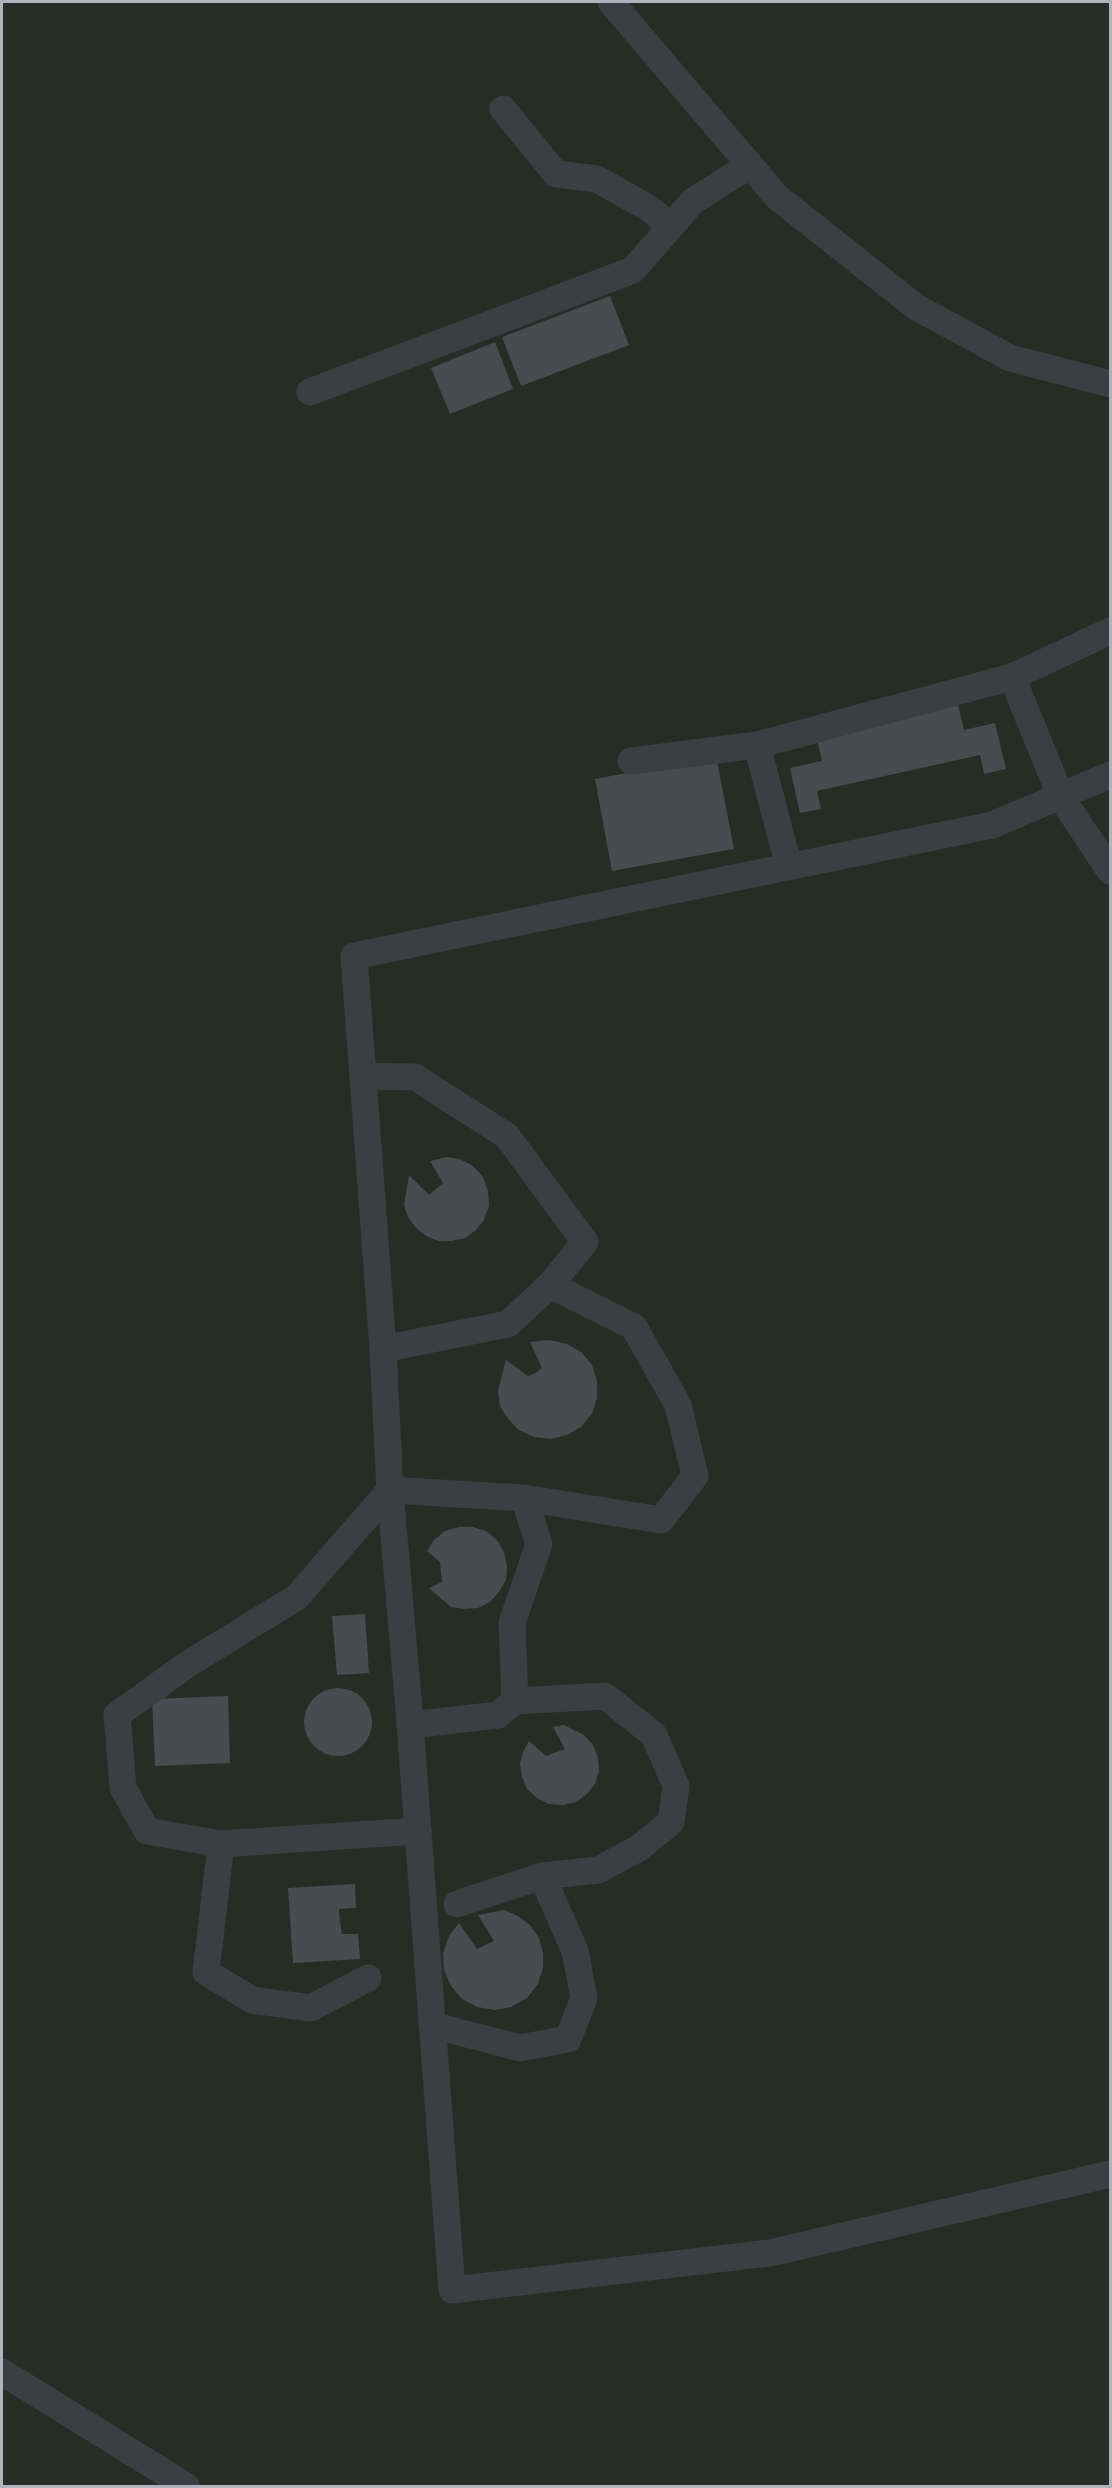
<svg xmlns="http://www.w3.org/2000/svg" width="1112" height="2488" viewBox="0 0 1112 2488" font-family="'DejaVu Sans',sans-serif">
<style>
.green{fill:#252d26}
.building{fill:#4a4b4f}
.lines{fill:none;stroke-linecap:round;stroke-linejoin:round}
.minor{stroke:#3c3e41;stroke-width:27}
</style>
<rect width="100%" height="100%" fill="#1b1b1d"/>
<!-- green -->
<rect class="green" x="2" y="2" width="1108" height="2484"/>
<!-- building -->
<g class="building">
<polygon points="610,296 629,345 521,386 502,337"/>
<polygon points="495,342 513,389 450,414 431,368"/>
<polygon points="957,701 964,730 995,723 1006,769 984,774 980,755 817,791 821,809 800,813 790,768 822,761 816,735"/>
<polygon points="716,756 734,849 612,871 595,779"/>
<polygon points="446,1157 460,1159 473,1166 483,1177 488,1191 489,1206 484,1220 476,1230 465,1238 452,1241 439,1241 426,1236 416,1228 408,1217 404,1205 409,1175 429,1195 443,1183 430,1161"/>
<polygon points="550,1340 567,1344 581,1352 592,1365 597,1381 597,1398 592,1414 581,1427 567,1435 551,1439 534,1437 519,1430 508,1419 500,1406 498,1390 506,1360 528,1376 536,1373 542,1368 530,1342"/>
<polygon points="459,1527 473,1527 486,1531 497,1540 504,1552 507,1566 506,1580 499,1592 490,1602 478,1608 464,1609 451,1607 429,1588 442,1582 440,1562 427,1551 434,1540 445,1531"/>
<polygon points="365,1614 369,1673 337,1675 332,1616"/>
<circle cx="338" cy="1722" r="34"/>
<polygon points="228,1696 230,1763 155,1766 152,1699"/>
<polygon points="564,1725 584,1735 593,1745 598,1757 599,1771 595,1784 587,1794 576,1802 563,1805 549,1804 537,1798 527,1789 522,1777 520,1763 523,1752 529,1741 546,1756 565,1749 553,1727"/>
<polygon points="355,1884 356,1908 339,1909 340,1922 342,1934 358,1934 360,1959 293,1963 288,1888"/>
<polygon points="504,1910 518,1916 530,1925 539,1938 543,1953 543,1968 538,1984 527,1998 511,2007 495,2010 477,2007 462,1999 451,1986 444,1970 443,1953 449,1936 459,1923 477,1949 494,1941 478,1915"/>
</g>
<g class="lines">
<!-- minor -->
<g class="minor">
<polyline points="611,2 777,197 916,307 1010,358 1110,384"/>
<polyline points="503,109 556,174 597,179 650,209 671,226"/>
<polyline points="310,392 633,270 693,201 750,165"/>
<polyline points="1012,677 1061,797 1110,871"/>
<polyline points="757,745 789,867"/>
<polyline points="631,761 757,745 1012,677 1110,631"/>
<polyline points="1110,775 992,825 354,956 383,1349 390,1490 409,1710 452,2290 770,2253 1110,2174"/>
<polyline points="363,1076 415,1077 507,1136 585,1242 550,1285 634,1327 678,1405 695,1476 661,1520 524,1498 539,1544 512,1623 515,1701 605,1696 654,1735 676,1786 671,1822 639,1848 598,1870 542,1876 575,1951 584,1998 568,2039 520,2048 432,2025"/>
<polyline points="383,1349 508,1324 550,1285"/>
<polyline points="410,1725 498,1715 515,1701"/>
<polyline points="418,1831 221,1844 147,1831 123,1788 117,1715 188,1664 297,1597 390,1490 524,1498"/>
<polyline points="221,1844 206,1972 252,2000 311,2008 368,1978"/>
<polyline points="457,1904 542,1876"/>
<polyline points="2,2372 186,2486"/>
</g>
</g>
<!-- border -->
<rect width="1112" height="2488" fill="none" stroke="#afb4bb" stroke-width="6"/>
</svg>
